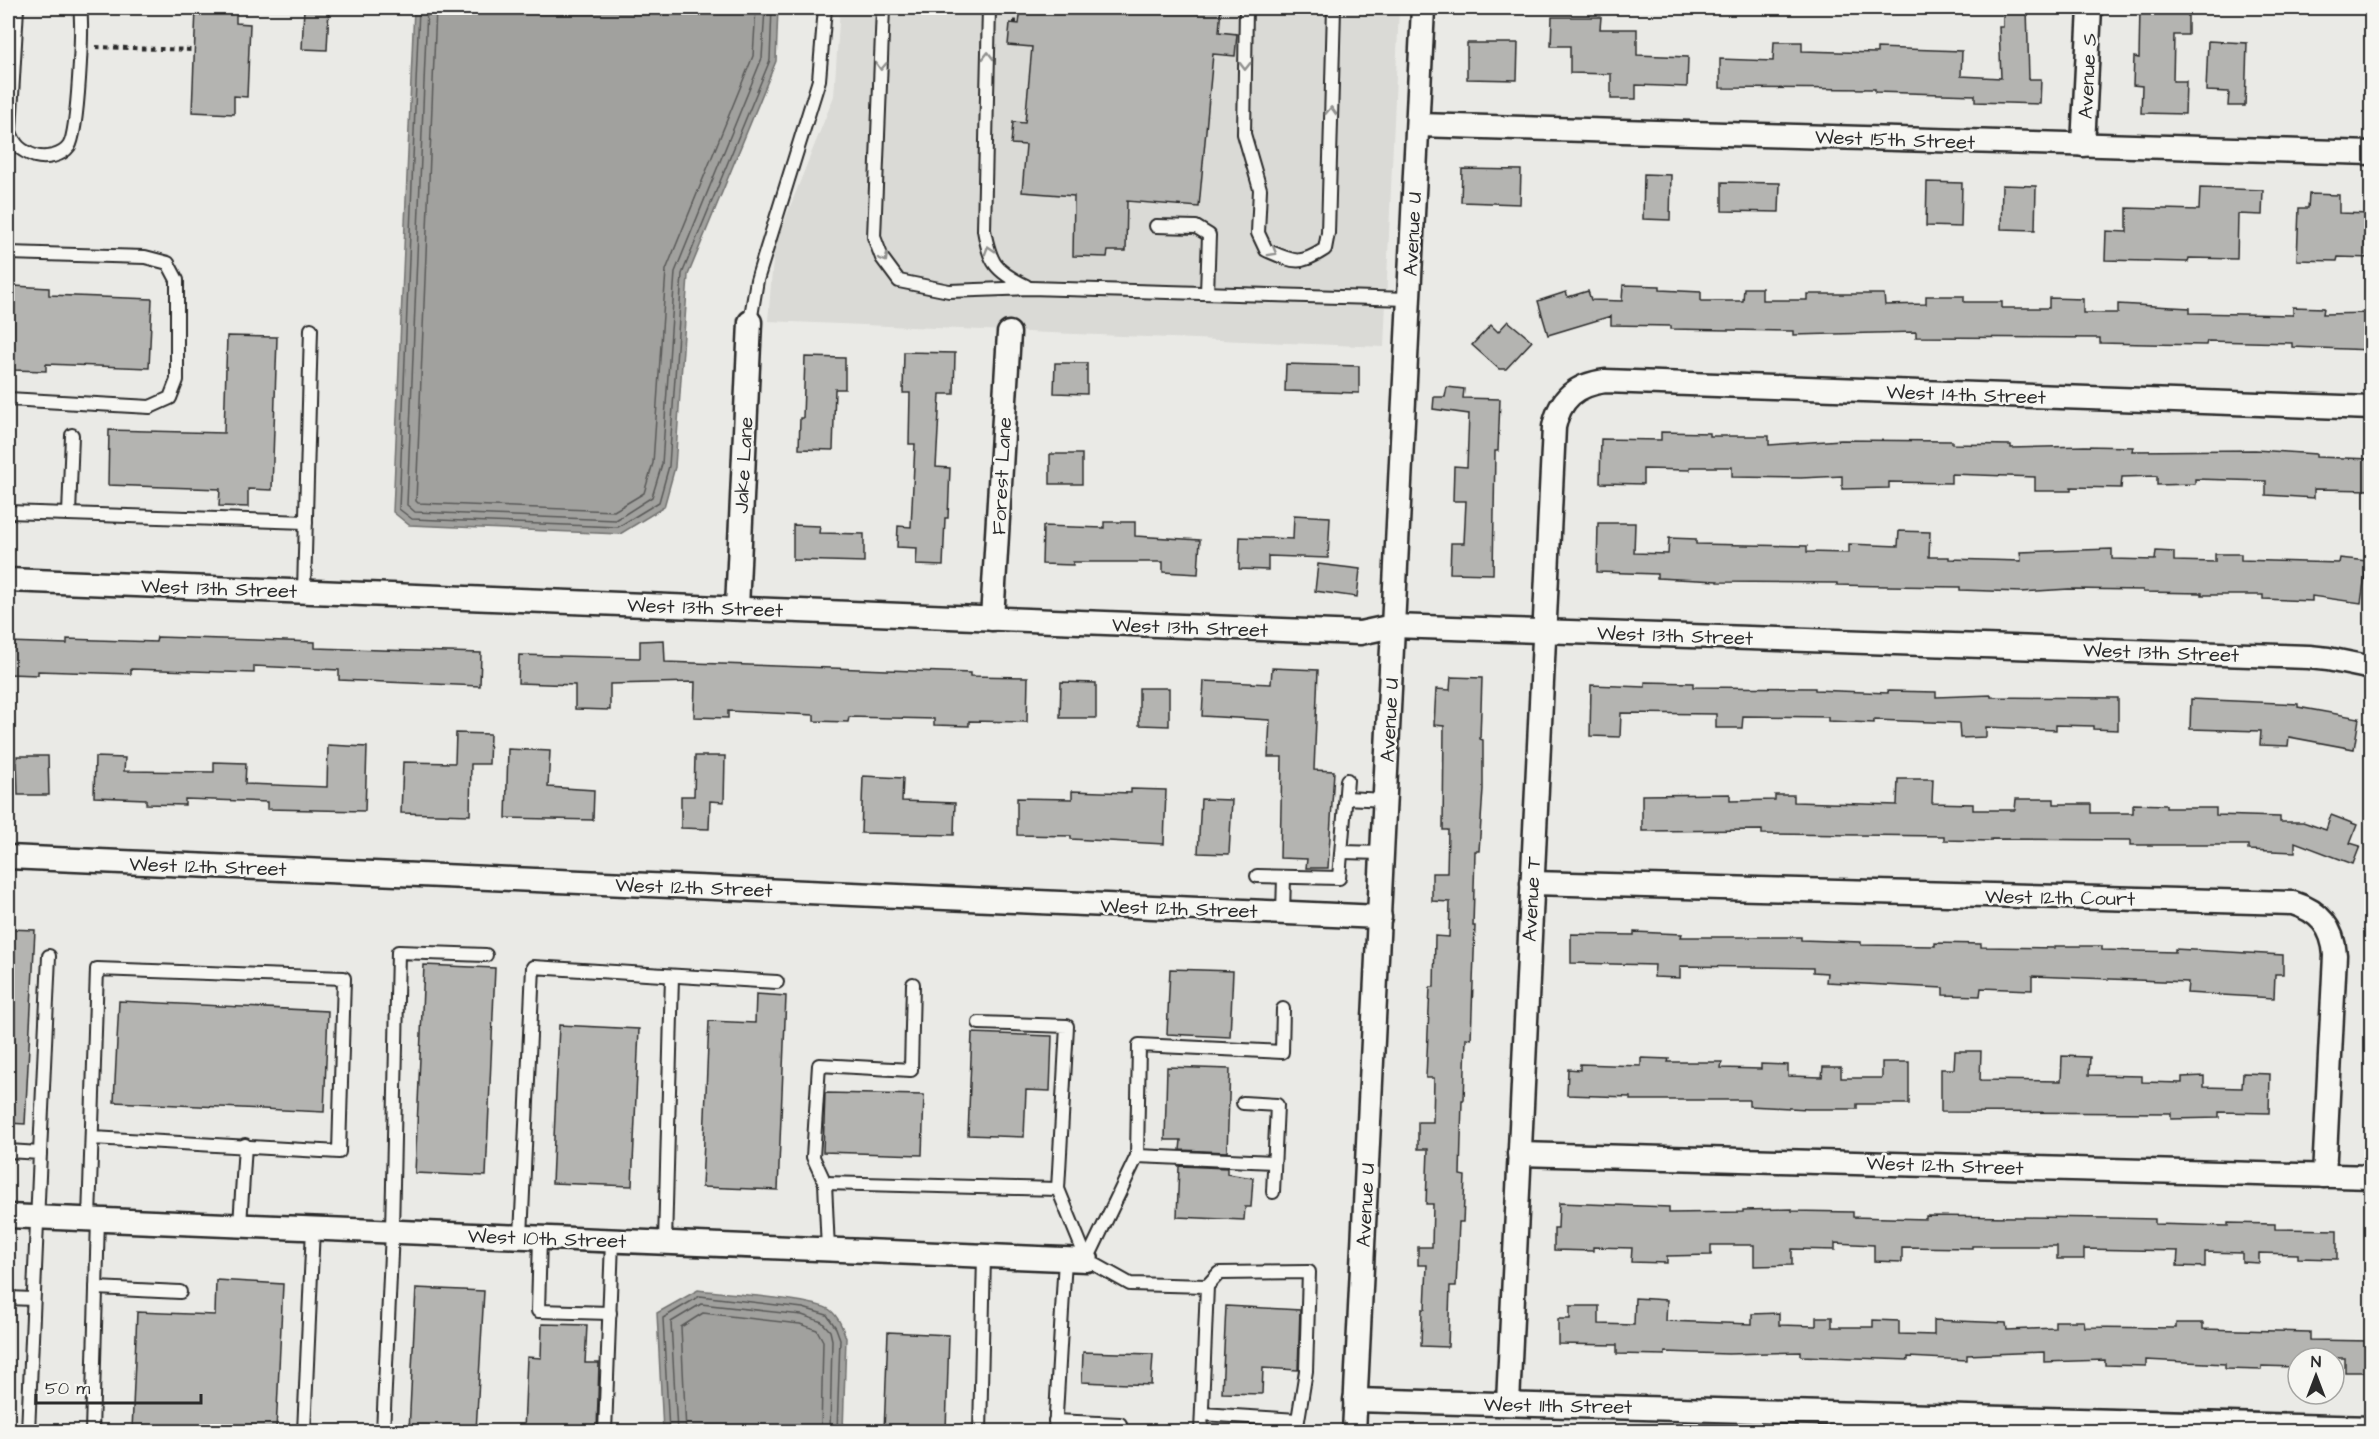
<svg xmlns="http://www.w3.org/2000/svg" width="2379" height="1439" viewBox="0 0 2379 1439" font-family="'Architects Daughter',sans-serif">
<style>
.built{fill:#dadad6}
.water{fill:#a1a19e;stroke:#727270;stroke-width:1.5}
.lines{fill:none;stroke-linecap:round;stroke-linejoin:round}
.shore{stroke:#5a5a59;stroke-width:1.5}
.building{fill:#b4b4b1;stroke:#2b2b2b;stroke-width:1.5}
.lane-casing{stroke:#2b2b2b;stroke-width:16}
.street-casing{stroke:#2b2b2b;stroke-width:27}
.path{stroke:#2b2b2b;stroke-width:4;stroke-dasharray:4.5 4.5;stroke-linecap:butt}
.lane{stroke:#f6f6f2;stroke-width:12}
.street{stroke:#f6f6f2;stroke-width:22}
.oneway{stroke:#90908e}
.labels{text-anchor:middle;stroke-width:5;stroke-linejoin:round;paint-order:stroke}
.street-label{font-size:20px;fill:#2b2b2b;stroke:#f6f6f2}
</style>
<rect width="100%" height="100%" fill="#eaeae6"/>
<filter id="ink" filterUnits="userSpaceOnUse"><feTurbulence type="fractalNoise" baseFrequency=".0167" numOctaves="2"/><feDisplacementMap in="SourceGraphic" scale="12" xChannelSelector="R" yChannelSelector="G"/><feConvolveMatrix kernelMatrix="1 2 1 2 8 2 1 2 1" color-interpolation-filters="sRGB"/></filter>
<g filter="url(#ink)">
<!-- built -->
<polygon class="built" points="840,8 1399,8 1384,347 768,321 774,247 834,96"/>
<!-- water -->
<g class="water">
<polygon points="414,8 778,8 776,61 688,275 675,467 664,507 620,534 409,525 393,512"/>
<path d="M698 1290C722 1293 815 1299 830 1310 839 1317 843 1329 846 1338L843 1431H663L657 1313Z"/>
</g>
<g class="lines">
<!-- shore -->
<g class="shore">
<polyline points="419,8 399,509 412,519 618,527 659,502 669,466 682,274 770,60 772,8"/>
<polyline points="427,8 407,505 415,512 616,520 652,497 662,464 675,272 762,58 765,8"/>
<polyline points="436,8 416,501 418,503 614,511 644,493 653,463 666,270 753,56 756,8"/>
<polyline points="669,1432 663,1318 700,1296 803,1308 827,1315 836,1328 840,1339 837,1432"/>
<polyline points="677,1432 671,1322 701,1304 802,1315 822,1322 830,1331 832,1340 830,1432"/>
<polyline points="686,1432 681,1327 703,1313 800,1324 817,1330 823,1341 821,1432"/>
</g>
</g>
<!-- building -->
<g class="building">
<polygon points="196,8 236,8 236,23 250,24 247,97 234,96 234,114 192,112"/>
<polygon points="304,8 329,8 327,50 302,49"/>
<polygon points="1021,8 1221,8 1219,32 1237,34 1235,56 1213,54 1199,207 1127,201 1126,251 1108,251 1107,257 1073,256 1074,196 1022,192 1026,145 1011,144 1013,122 1025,123 1032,47 1008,45 1010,23 1019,24"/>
<polygon points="2003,8 2027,8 2029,79 2041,79 2040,104 1975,102 1975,95 1875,92 1875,89 1720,88 1720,59 1773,61 1774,42 1802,42 1802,51 1877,53 1877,48 1962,51 1961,76 2001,78 1999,27 2003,27"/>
<polygon points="2140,8 2188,8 2188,35 2174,35 2173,81 2186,81 2185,114 2141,113 2142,86 2133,85 2134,57 2139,58"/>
<polygon points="1552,17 1601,17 1600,29 1637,29 1637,55 1688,57 1687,87 1636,85 1636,99 1611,99 1611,74 1570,73 1570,46 1551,46"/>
<polygon points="2208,41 2247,43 2245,106 2228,106 2229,92 2206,91"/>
<polygon points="1467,43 1518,43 1517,80 1467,79"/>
<polygon points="1462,169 1521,170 1520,204 1461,202"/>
<polygon points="1644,174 1671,175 1670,220 1643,219"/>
<polygon points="1722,182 1780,183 1779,212 1722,211"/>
<polygon points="1927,182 1962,183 1961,227 1926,226"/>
<polygon points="2002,185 2036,186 2035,230 2001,229"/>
<polygon points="2200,188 2263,190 2262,215 2238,214 2237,259 2189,258 2188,262 2105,260 2106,231 2127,232 2127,208 2199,210"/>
<polygon points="2309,194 2339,195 2339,213 2372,214 2372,258 2338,257 2337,261 2297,260 2299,208 2308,208"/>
<polygon points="1623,285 1660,286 1660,290 1701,292 1701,301 1743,301 1744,288 1762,288 1762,300 1807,300 1807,294 1884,294 1885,305 1926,304 1926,296 1964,296 1964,302 2002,302 2002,308 2049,308 2049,298 2083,299 2083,313 2118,313 2118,304 2190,308 2190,313 2293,315 2293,307 2324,308 2323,314 2372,313 2372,350 2292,347 2292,343 2207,341 2206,345 2147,344 2100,343 2100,338 1916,337 1916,332 1793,335 1793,331 1671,329 1671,326 1611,325 1611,316 1548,335 1538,301 1566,292 1568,297 1588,291 1591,300 1622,301"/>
<polygon points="14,286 49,288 49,295 152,299 149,368 46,364 46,371 11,370"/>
<polygon points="1508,321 1532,341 1506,369 1499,369 1472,345 1491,325 1498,332"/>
<polygon points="227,336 277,337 272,490 248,489 248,507 219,506 220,489 108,485 109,430 224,433"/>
<polygon points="904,352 955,353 954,394 940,394 936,467 950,468 948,518 945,518 943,566 916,565 917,548 897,547 898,526 911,527 915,444 909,444 910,393 903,393"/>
<polygon points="805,357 845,358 845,389 835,389 833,450 799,449 800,418 803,418"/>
<polygon points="1055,363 1087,363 1087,394 1054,393"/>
<polygon points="1286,364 1359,366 1359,393 1285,391"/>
<polygon points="1447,387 1464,389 1463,398 1500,399 1498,451 1495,451 1493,574 1450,573 1451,543 1464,543 1466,501 1453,501 1454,466 1467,467 1469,414 1433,409 1434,397 1445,397"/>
<polygon points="1661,432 1710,433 1710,436 1769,436 1769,445 1841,440 1952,441 1952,444 2011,445 2011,448 2085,446 2133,447 2132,451 2255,450 2316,454 2316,457 2372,459 2372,490 2314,489 2314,498 2266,495 2266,481 2195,479 2195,484 2157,485 2157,476 2122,477 2121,488 2071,487 2071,491 2035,491 2035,477 1951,474 1951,483 1889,482 1889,488 1842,489 1842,476 1801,478 1732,477 1732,467 1690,467 1690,470 1643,469 1643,484 1600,483 1601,439 1661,440"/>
<rect x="1050" y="454" width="32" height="30"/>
<polygon points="1294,515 1330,517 1328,558 1268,556 1268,570 1239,569 1240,537 1293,539"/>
<polygon points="1104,522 1135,522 1135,536 1200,540 1198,574 1163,572 1163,562 1073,562 1073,565 1042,564 1043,526 1104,528"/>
<polygon points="1598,523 1635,523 1634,553 1668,554 1669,538 1696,539 1696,544 1807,546 1807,552 1849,553 1849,544 1898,546 1899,531 1930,532 1929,557 1949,557 1949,559 2021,561 2020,552 2112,549 2112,559 2155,560 2156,551 2174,552 2174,561 2215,562 2215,554 2241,554 2241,560 2339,563 2340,558 2367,561 2361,603 2312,596 2312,601 2263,599 2263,595 2202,595 2202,593 2143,592 2143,590 2069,589 2021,592 1960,590 1960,587 1885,586 1837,585 1837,583 1718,582 1718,581 1657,578 1657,574 1597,572"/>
<polygon points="793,525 820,526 819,533 864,534 864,562 793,560"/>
<polygon points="1318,564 1360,569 1357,597 1315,591"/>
<polygon points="157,637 315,642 315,648 481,653 480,686 339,680 339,670 254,666 254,673 131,669 131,674 38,671 38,675 8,674 8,642 67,644 67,639 156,642"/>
<polygon points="664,640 665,662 970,673 970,676 1028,677 1027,722 969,721 969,726 934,725 934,719 849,717 848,722 814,721 814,715 728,711 728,718 694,717 695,682 610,684 610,710 575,709 575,685 518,683 519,655 640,658 640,641"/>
<polygon points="1272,668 1318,670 1314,770 1334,771 1328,868 1306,868 1307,859 1280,858 1282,757 1268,757 1270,720 1202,716 1204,681 1271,684"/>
<polygon points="1451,677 1482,678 1480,739 1483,740 1483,789 1479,851 1475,851 1473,926 1475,926 1471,1039 1466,1038 1464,1100 1462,1100 1460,1175 1465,1176 1463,1222 1459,1222 1456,1286 1450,1286 1448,1347 1421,1346 1422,1309 1425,1309 1427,1265 1418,1265 1418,1247 1432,1247 1433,1204 1426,1204 1428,1149 1418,1149 1418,1122 1433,1122 1434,1078 1426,1078 1430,987 1434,987 1435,936 1449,937 1450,902 1432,901 1432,873 1447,873 1448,830 1443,830 1444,726 1434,725 1436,689 1450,690"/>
<polygon points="1061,682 1096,683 1096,718 1060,718"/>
<polygon points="1645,682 1693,683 1693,687 1815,688 1815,690 1888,693 1888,691 1936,692 1936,697 1991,695 1991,697 2118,698 2118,730 2093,729 2093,726 2056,725 2056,730 1986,727 1986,737 1960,738 1959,723 1874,720 1874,723 1828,721 1828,717 1743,716 1742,728 1716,728 1716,714 1621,713 1620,737 1590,736 1591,685 1645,687"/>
<polygon points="1139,688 1169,688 1169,726 1139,725"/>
<polygon points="2191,699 2298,704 2298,707 2359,718 2354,749 2289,737 2288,746 2260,745 2261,731 2190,729"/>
<polygon points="456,733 490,734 489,764 471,764 470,815 401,813 403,762 455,763"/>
<polygon points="328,745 367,747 365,811 267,809 267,802 185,799 185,805 146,804 146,799 94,797 95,757 125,758 124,771 214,772 214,762 246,763 245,784 327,787"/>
<polygon points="508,749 550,751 548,787 594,790 593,820 506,818"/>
<polygon points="17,756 48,756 49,795 18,795"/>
<polygon points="695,756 725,756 724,802 710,801 709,829 681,828 681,796 694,796"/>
<polygon points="863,776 903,778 902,801 955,803 954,835 861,833"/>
<polygon points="1898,779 1933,779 1932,803 1973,804 1973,810 2015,810 2016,799 2054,799 2054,804 2091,804 2091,813 2133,813 2133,804 2166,805 2166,808 2216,808 2216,815 2280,817 2280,822 2303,822 2326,830 2331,815 2357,825 2350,843 2360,846 2353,864 2295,842 2295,852 2248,850 2248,845 2131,845 2131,840 1991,839 1991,841 1944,840 1944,836 1762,834 1762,830 1642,831 1642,795 1730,794 1730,801 1775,800 1775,795 1794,795 1794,802 1897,805"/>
<polygon points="1131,789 1166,790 1164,844 1071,839 1071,836 1017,835 1017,798 1072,799 1072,791 1131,793"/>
<polygon points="1201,799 1232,800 1229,854 1198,853"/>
<polygon points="8,929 35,930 25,1124 8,1123"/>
<polygon points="1634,932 1682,934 1681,937 1801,937 1801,940 1861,942 1861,945 1935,946 1935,943 1981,944 1981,947 2055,948 2055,946 2102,946 2102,950 2175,952 2175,949 2283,955 2283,974 2275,974 2274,998 2187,993 2188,982 2032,976 2032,990 1981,988 1980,996 1943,995 1943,988 1826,982 1827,973 1813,972 1813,968 1680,966 1680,978 1654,977 1655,965 1571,963 1571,934 1634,935"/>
<polygon points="424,965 495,968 486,1176 415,1173"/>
<polygon points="1170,969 1233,971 1230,1037 1167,1034"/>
<polygon points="756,994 786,996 778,1190 702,1187 709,1021 755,1023"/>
<polygon points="119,1001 328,1011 324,1112 114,1102"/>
<polygon points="559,1025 639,1029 632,1186 552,1183"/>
<polygon points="972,1033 1052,1036 1050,1091 1026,1090 1024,1137 968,1135"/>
<polygon points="1955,1051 1981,1051 1980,1080 2061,1081 2062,1056 2090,1057 2089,1075 2142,1076 2142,1082 2182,1083 2182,1077 2204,1076 2204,1087 2242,1088 2243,1073 2270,1074 2269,1113 2219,1112 2219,1118 2171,1119 2171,1113 1941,1112 1941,1069 1954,1069"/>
<polygon points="1641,1058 1669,1059 1668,1062 1722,1062 1721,1068 1761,1069 1761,1064 1788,1065 1788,1076 1822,1077 1823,1067 1841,1067 1841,1078 1882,1078 1882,1062 1909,1062 1909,1104 1857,1104 1857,1109 1808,1109 1749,1106 1749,1100 1630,1100 1630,1097 1567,1095 1568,1069 1580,1070 1580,1064 1641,1066"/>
<polygon points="1167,1067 1230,1069 1227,1152 1180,1150 1181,1140 1165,1140"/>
<polygon points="825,1093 924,1095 922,1155 823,1152"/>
<polygon points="1179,1166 1227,1168 1227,1174 1253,1178 1251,1207 1245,1207 1244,1220 1177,1217"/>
<polygon points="1559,1203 1669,1207 1669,1213 1743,1212 1743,1210 1792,1209 1792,1211 1853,1212 1853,1217 1926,1219 1926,1216 2108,1218 2155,1219 2155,1224 2228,1226 2228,1223 2275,1224 2275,1229 2337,1230 2337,1259 2298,1258 2298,1254 2259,1253 2259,1263 2242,1262 2242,1253 2205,1252 2205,1267 2177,1266 2178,1251 2084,1249 2084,1259 2057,1259 2057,1246 1972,1246 1972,1248 1902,1247 1902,1262 1874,1261 1874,1245 1835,1243 1835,1250 1792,1249 1792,1265 1754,1266 1754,1245 1711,1245 1711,1255 1667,1256 1667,1263 1631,1262 1632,1248 1593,1247 1593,1251 1554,1250 1554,1228 1558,1228"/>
<polygon points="216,1280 283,1284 276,1431 132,1431 137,1312 215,1315"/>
<polygon points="416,1288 484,1291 476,1431 409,1431"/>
<polygon points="1635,1298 1667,1300 1666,1321 1752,1324 1752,1314 1779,1313 1779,1325 1816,1326 1816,1317 1832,1317 1832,1327 1873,1327 1873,1320 1899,1321 1899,1334 1934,1335 1934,1320 2006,1323 2007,1330 2055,1328 2055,1321 2084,1321 2085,1327 2176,1328 2176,1323 2203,1323 2203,1329 2310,1332 2310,1340 2372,1341 2372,1372 2345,1372 2345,1358 2298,1358 2298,1367 2262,1366 2262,1370 2225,1369 2225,1364 2146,1360 2146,1366 2105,1365 2105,1360 2044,1362 2044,1352 1967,1355 1967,1360 1908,1357 1908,1360 1801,1356 1801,1352 1728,1354 1665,1352 1665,1355 1617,1354 1617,1345 1558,1344 1558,1319 1570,1319 1570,1306 1599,1306 1599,1324 1634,1325"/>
<polygon points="1226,1306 1300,1310 1298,1370 1263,1368 1262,1394 1222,1393"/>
<polygon points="542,1324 587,1325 585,1363 599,1363 597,1431 524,1431 527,1357 541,1358"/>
<polygon points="888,1332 949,1335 946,1431 884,1431"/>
<polygon points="1083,1352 1153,1354 1151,1385 1082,1382"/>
</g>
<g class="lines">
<defs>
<g id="lane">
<path d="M17 8 10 131C14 145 21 151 35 156 46 159 62 156 69 146 78 132 83 27 80 8"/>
<polyline points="883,8 874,237 882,258 899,281 949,291 1030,288 1409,299"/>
<path d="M989 8 984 230C990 263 995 271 1026 286"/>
<path d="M1246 8 1244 134 1260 189 1258 233 1266 250C1294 262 1299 266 1325 249L1328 233 1334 8"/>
<polyline points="1156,226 1196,227 1209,235 1207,293"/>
<polyline points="8,253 145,257 168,263 177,280 177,380 170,398 150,407 8,399"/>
<polyline points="750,322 757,280 819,80 825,8"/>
<polyline points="8,512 306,522"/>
<polyline points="69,514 72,435"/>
<polyline points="304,591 311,329"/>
<polyline points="1346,798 1385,800"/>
<polyline points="1342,852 1382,853"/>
<polyline points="1257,876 1339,878 1347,780"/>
<polyline points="1283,913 1284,877"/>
<polyline points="979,1023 1067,1026 1058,1189"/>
<polyline points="1243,1103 1277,1105 1273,1192"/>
<polyline points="8,1151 40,1153 28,1432"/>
<polyline points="40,1153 49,956"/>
<polyline points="1137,1156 1139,1045 1282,1052 1283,1009"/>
<polyline points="825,1183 1058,1189 1087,1260 1130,1284 1207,1286"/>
<polyline points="89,1219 97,969 344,978 339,1152 93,1138"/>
<polyline points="240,1225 245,1145"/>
<polyline points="521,1237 533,967 777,982"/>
<polyline points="540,1238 538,1311 610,1313"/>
<polyline points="665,1243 672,976"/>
<polyline points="828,1250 825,1183 813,1157 819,1065 911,1070 913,984"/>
<polyline points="1087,1260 1137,1156 1274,1162"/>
<polyline points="96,1288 180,1292"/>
<polyline points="8,1298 33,1299"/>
<polyline points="1202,1414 1297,1420"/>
<polyline points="1055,1421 1120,1424"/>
<polyline points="92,1432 98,1219"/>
<polyline points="304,1432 313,1228"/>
<polyline points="383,1432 392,1231 398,952 486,955"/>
<polyline points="605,1432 612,1241"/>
<polyline points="980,1432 984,1256"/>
<polyline points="1055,1432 1065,1259"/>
<polyline points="1201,1432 1207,1286 1219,1273 1309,1272 1306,1371 1296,1432"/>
</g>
<g id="street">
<polyline points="1418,125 2372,153"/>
<polyline points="2083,145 2090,8"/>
<polyline points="8,580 1360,633 1393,626 2309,657 2328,659 2372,668"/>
<polyline points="737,608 750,322"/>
<polyline points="992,619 1009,333"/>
<polyline points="8,857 1380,917"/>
<path d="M1532 883 2293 903C2319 911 2333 927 2335 955L2324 1176"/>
<polyline points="1519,1154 2372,1177"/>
<polyline points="8,1216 1087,1260"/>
<polyline points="1355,1400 2372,1428"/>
<path d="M1508 1403 1554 427C1560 398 1576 385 1605 381L2372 408"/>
<polyline points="1354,1432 1423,8"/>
</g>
</defs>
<!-- lane casing -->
<use href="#lane" class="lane-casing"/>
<!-- street casing -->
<use href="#street" class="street-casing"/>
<!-- path -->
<g class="path">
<polyline points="1015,24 1015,8"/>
<polyline points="96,47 194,50"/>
</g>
<!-- lane -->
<use href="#lane" class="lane"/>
<!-- street -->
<use href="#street" class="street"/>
</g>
<!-- one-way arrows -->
<defs><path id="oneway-chevron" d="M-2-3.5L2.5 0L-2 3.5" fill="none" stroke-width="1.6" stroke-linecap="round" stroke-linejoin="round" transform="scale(1.5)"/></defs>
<g class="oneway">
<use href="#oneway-chevron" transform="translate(988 56) rotate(-89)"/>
<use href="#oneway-chevron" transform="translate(881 66) rotate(92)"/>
<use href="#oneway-chevron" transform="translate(1245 66) rotate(91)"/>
<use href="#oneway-chevron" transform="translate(1331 111) rotate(-88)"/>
<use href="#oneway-chevron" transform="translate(989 250) rotate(-107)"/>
<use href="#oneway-chevron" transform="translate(1273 252) rotate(30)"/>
<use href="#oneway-chevron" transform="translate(884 258) rotate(60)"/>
</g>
</g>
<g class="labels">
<!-- street labels -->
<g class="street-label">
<text transform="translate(2087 76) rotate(-87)" y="7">Avenue S</text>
<text transform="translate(1895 139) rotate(2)" y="7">West 15th Street</text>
<text transform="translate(1412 234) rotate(-87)" y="7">Avenue U</text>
<text transform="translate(1966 394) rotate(2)" y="7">West 14th Street</text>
<text transform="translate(743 465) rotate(-87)" y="7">Jake Lane</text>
<text transform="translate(1001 476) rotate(-87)" y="7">Forest Lane</text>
<text transform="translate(219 588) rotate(2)" y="7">West 13th Street</text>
<text transform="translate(705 607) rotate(2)" y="7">West 13th Street</text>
<text transform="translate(1190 627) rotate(2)" y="7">West 13th Street</text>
<text transform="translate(1675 635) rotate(2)" y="7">West 13th Street</text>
<text transform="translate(2161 652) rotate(2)" y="7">West 13th Street</text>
<text transform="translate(1389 720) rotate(-87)" y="7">Avenue U</text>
<text transform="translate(208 866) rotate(2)" y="7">West 12th Street</text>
<text transform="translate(694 887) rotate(2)" y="7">West 12th Street</text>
<text transform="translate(2060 897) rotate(1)" y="7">West 12th Court</text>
<text transform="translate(1531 899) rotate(-87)" y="7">Avenue T</text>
<text transform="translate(1179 908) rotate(2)" y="7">West 12th Street</text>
<text transform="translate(1945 1165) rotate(2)" y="7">West 12th Street</text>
<text transform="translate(1365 1205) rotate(-87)" y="7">Avenue U</text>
<text transform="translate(547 1238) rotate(2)" y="7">West 10th Street</text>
<text transform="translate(1558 1405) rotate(1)" y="7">West 11th Street</text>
</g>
</g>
<!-- margin -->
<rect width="2379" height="1439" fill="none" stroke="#f6f6f2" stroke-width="30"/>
<rect x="15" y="15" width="2349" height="1409" fill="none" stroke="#2b2b2b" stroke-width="2" filter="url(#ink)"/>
<!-- north arrow -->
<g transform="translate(2316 1376)"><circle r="28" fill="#f6f6f2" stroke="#a5a5a2" stroke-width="1.5"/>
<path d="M0-4.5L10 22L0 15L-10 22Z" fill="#2b2b2b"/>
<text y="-9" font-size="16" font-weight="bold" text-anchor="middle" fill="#2b2b2b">N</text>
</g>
<!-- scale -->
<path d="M36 1394v9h165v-9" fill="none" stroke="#2b2b2b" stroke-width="3"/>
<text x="45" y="1394" font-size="18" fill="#2b2b2b" stroke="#f6f6f2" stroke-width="4.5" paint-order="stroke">50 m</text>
</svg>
